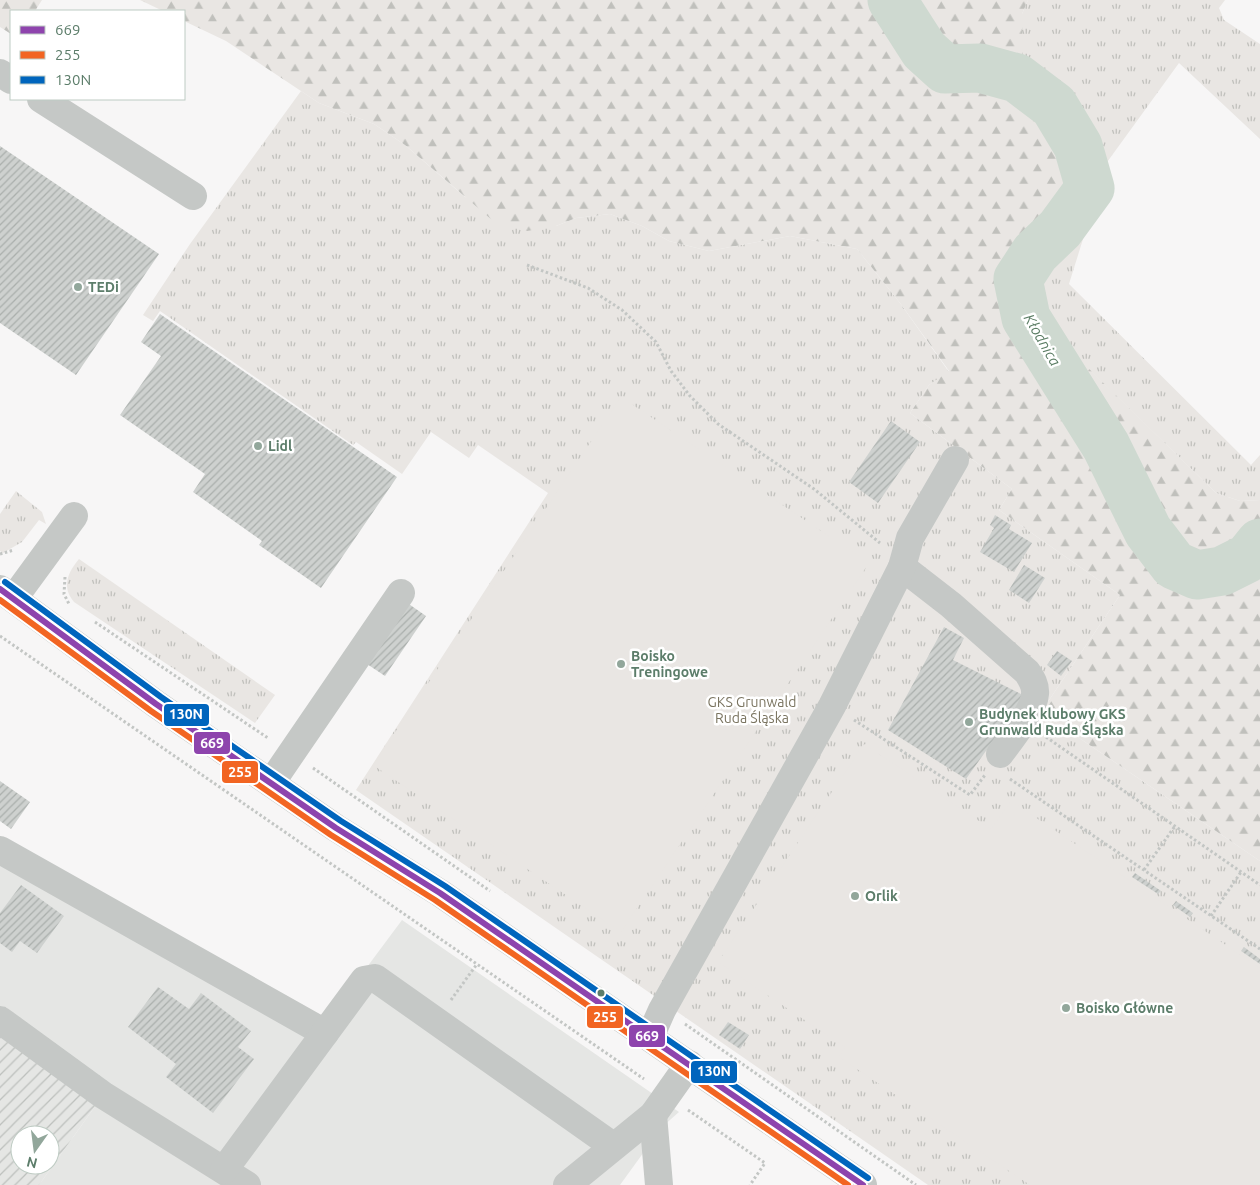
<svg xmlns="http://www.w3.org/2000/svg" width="1260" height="1185" viewBox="0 0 1260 1185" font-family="Ubuntu,sans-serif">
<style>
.built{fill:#e5e6e4}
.industrial{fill:url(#industrial-furrows);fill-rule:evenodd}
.grass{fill:url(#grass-tufts)}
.forest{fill:url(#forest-firs)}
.pitch{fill:#e9e6e3}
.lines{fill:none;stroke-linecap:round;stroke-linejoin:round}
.river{stroke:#ced9d0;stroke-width:49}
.building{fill:url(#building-hatch)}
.path{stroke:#c3c6c4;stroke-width:3;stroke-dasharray:2.5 2.5;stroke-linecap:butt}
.minor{stroke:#c5c8c6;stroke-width:28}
.bus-1-casing{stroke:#fff;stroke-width:10}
.bus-2-casing{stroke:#fff;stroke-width:10}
.bus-3-casing{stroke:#fff;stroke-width:10}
.bus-1{stroke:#8e44ad;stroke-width:6}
.bus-2{stroke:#f26522;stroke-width:6}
.bus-3{stroke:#0065bd;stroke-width:6}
.poi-dot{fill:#92a79b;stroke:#fff;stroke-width:2}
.bus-dot{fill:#5c7d6a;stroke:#fff;stroke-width:2}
.labels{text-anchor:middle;stroke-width:5;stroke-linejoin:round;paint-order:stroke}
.poi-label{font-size:14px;font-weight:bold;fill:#5c7d6a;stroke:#fff;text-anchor:start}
.park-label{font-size:14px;fill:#7a7460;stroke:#fff}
.water-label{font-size:15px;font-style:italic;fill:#5b7d64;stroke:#fff}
.line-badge{stroke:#fff;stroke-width:2}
.badge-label{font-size:14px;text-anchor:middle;font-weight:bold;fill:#fff}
</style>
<defs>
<pattern id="industrial-furrows" width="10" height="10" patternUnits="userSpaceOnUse" patternTransform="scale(1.25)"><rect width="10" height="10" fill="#e5e6e4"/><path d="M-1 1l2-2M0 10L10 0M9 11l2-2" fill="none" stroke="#bdc0bd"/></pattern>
<pattern id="grass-tufts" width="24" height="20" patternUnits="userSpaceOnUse" patternTransform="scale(1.25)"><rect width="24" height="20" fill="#e9e6e3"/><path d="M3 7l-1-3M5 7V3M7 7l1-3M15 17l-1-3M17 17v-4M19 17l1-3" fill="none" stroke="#c0c0bc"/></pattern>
<pattern id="forest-firs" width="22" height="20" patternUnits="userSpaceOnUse" patternTransform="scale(1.25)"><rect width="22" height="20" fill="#e9e6e3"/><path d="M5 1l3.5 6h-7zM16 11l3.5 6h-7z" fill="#c0c0bc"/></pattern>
<pattern id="building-hatch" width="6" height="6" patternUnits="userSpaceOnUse" patternTransform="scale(1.25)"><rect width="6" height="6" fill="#ced1cf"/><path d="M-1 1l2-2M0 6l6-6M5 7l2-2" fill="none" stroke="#aaafac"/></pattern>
</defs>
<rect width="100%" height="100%" fill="#f7f6f6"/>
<!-- built -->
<polygon class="built" points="0,862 315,1037 402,920 679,1112 662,1127 620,1185 39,1185 111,1084 0,1004"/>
<!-- industrial -->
<path class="industrial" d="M0 1003 111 1084 39 1185H0ZM20 1135H50V1165H20Z"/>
<!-- grass -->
<g class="grass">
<polygon points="1028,0 1225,0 1219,8 1224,20 1260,44 1260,139 1179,63 1105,165 1075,106 1022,63 1022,14"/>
<polygon points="301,91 319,103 374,124 405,145 465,197 556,226 576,218 610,214 642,226 669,241 709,251 790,236 857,249 900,303 949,372 929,385 910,413 1012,489 999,510 1120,595 1041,712 1260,861 1260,1185 928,1185 356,790 548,493 478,445 469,458 431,432 402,474 356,442 353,445 160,311 153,321 143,315 190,244"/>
<polygon points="1093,207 1069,284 1251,465 1260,455 1260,500 1240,501 1216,493 1036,318 1034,308 1034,281 1042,268 1064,247"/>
<polygon points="16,491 42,512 46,524 39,520 22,542 3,553 0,551 0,514"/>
<path d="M79 559 275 695 255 723 74 602C61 587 68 572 79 559Z"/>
</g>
<!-- forest -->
<g class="forest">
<polygon points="0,0 42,0 35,11 11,11 11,34 0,27"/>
<polygon points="140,0 1028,0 1022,14 1023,63 1075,106 1105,165 1103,187 1093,207 1064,247 1042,268 1034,281 1034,308 1036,317 1216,493 1240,501 1260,500 1260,861 1041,712 1120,595 999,510 1012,489 910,413 929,385 949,371 900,303 857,249 790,236 709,251 669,241 642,226 610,214 576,218 556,226 527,231 492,220 405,145 374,124 319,103 226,41 184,21 184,11 163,11"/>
</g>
<!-- pitch -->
<g class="pitch">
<polygon points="621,397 869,563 621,932 373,765"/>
<polygon points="864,744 991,829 1011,801 1260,968 1260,1185 1030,1185 839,1057 845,1047 718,962"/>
</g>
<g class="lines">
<!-- river -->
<polyline class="river" points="892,0 924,50 945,69 980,68 1017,78 1054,106 1078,146 1090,188 1060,229 1035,253 1018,279 1026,318 1106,446 1148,531 1174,565 1197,575 1222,571 1248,558 1260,543"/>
</g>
<!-- building -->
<g class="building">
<polygon points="0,146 159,254 76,375 0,323"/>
<polygon points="160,314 397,477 321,588 259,545 262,541 193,492 205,474 120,415 161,356 141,342"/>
<polygon points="891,421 920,442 878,503 849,482"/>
<polygon points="995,515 1011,525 1009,529 1032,543 1014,572 980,552 994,528 990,525"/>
<polygon points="1024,565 1045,578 1029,603 1009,590"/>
<polygon points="406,602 426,616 385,676 364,662"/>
<polygon points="944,627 964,638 953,660 1025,696 966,779 888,730"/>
<polygon points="1057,651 1072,661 1061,676 1047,665"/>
<polygon points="0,781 30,802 11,829 0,821"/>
<polygon points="1135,873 1161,891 1158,894 1132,877"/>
<polygon points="21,885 64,916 37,953 20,941 12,952 0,943 0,913"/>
<polygon points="1176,901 1193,913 1190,917 1173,905"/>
<polygon points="1244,947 1260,959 1260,964 1241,951"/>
<polygon points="158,987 189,1009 201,993 251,1031 238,1047 254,1059 213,1113 166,1077 176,1064 128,1027"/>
<polygon points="728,1022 749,1035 740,1049 719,1035"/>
</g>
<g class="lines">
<!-- path -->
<g class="path">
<polyline points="527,265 588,288 622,310 656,342 671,371 690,396 718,424 814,489 880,543"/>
<polyline points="0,554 14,550"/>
<polyline points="65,577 64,594 69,604"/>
<polyline points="95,622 268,738"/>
<polyline points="0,636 644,1079"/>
<polyline points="854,720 970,795 985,775"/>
<polyline points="1046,737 1260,885"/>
<polyline points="313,768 490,891"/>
<polyline points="1010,779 1260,949"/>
<polyline points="1144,870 1175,826"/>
<polyline points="1211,916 1241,872"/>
<polyline points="451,1000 477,964"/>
<polyline points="685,1024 916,1185"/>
<polyline points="688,1110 765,1163 750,1185"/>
</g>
<!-- minor -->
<g class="minor">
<polyline points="0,73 11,80"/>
<polyline points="41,99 193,196"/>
<path d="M902 567 951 605 1027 672C1031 678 1036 685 1035 694 1034 711 1011 739 1000 754"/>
<polyline points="0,589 156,704 336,828 440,893 863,1185"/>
<polyline points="14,598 74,516"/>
<polyline points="271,783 401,593"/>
<polyline points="0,850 325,1033"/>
<polyline points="0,1020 103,1095 247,1185"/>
<polyline points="650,1037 662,1010 832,706 902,567 910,538 955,460"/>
<polyline points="653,1115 659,1185"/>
<polyline points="224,1170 364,980 375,978 613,1146"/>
<polyline points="567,1185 653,1115 689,1064"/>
</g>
<defs>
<polyline id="bus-1" points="0,589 156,704 336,828 440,893 863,1185"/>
<polyline id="bus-2" points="0,600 151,711 331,835 435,900 848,1185"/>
<polyline id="bus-3" points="5,582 161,697 341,821 445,886 868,1178"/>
</defs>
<!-- bus-1 casing -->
<use href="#bus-1" class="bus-1-casing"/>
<!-- bus-2 casing -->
<use href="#bus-2" class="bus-2-casing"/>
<!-- bus-3 casing -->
<use href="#bus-3" class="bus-3-casing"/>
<!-- bus-1 -->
<use href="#bus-1" class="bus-1"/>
<!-- bus-2 -->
<use href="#bus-2" class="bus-2"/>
<!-- bus-3 -->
<use href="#bus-3" class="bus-3"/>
</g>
<!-- markers -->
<g class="poi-dot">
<circle cx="78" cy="287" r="5"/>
<circle cx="258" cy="446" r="5"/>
<circle cx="621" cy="664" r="5"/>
<circle cx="969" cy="722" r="5"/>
<circle cx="855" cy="896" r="5"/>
<circle cx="1066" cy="1008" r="5"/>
</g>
<circle class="bus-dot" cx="601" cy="993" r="4.5"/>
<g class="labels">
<!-- poi labels -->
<g class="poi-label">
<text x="88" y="292">TEDi</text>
<text x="268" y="451">Lidl</text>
<text x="631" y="661">Boisko<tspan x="631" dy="16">Treningowe</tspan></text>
<text x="979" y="719">Budynek klubowy GKS<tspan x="979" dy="16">Grunwald Ruda Śląska</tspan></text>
<text x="865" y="901">Orlik</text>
<text x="1076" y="1013">Boisko Główne</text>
</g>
<!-- park labels -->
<g class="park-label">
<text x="752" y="707">GKS Grunwald<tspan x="752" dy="16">Ruda Śląska</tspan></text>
</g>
<!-- water labels -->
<g class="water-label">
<text transform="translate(1042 340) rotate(60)" y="5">Kłodnica</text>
</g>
</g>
<g class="line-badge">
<rect x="163" y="703" width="47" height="24" rx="5" fill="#0065bd"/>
<rect x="193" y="731" width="38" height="24" rx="5" fill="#8e44ad"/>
<rect x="221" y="760" width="38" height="24" rx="5" fill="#f26522"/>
<rect x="586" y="1005" width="38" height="24" rx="5" fill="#f26522"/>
<rect x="628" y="1024" width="38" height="24" rx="5" fill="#8e44ad"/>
<rect x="690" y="1060" width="48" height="24" rx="5" fill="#0065bd"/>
</g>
<g class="badge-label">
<text x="186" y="719">130N</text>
<text x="212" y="748">669</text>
<text x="240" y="777">255</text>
<text x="605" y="1022">255</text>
<text x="647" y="1041">669</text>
<text x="714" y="1076">130N</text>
</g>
<!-- legend -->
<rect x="10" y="10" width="175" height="90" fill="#ffffff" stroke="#becbc3"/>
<rect x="20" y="26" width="25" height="8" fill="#8e44ad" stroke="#becbc3"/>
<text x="55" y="35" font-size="15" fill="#5c7d6a">669</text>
<rect x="20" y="51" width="25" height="8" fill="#f26522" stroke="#becbc3"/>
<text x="55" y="60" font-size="15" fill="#5c7d6a">255</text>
<rect x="20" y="76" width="25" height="8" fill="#0065bd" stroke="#becbc3"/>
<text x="55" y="85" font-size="15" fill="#5c7d6a">130N</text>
<!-- north arrow -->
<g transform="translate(35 1150) rotate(194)"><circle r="24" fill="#ffffff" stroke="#becbc3"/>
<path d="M0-4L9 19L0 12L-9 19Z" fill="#92a79b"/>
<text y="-8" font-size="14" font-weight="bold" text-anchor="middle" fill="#5c7d6a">N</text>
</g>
</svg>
